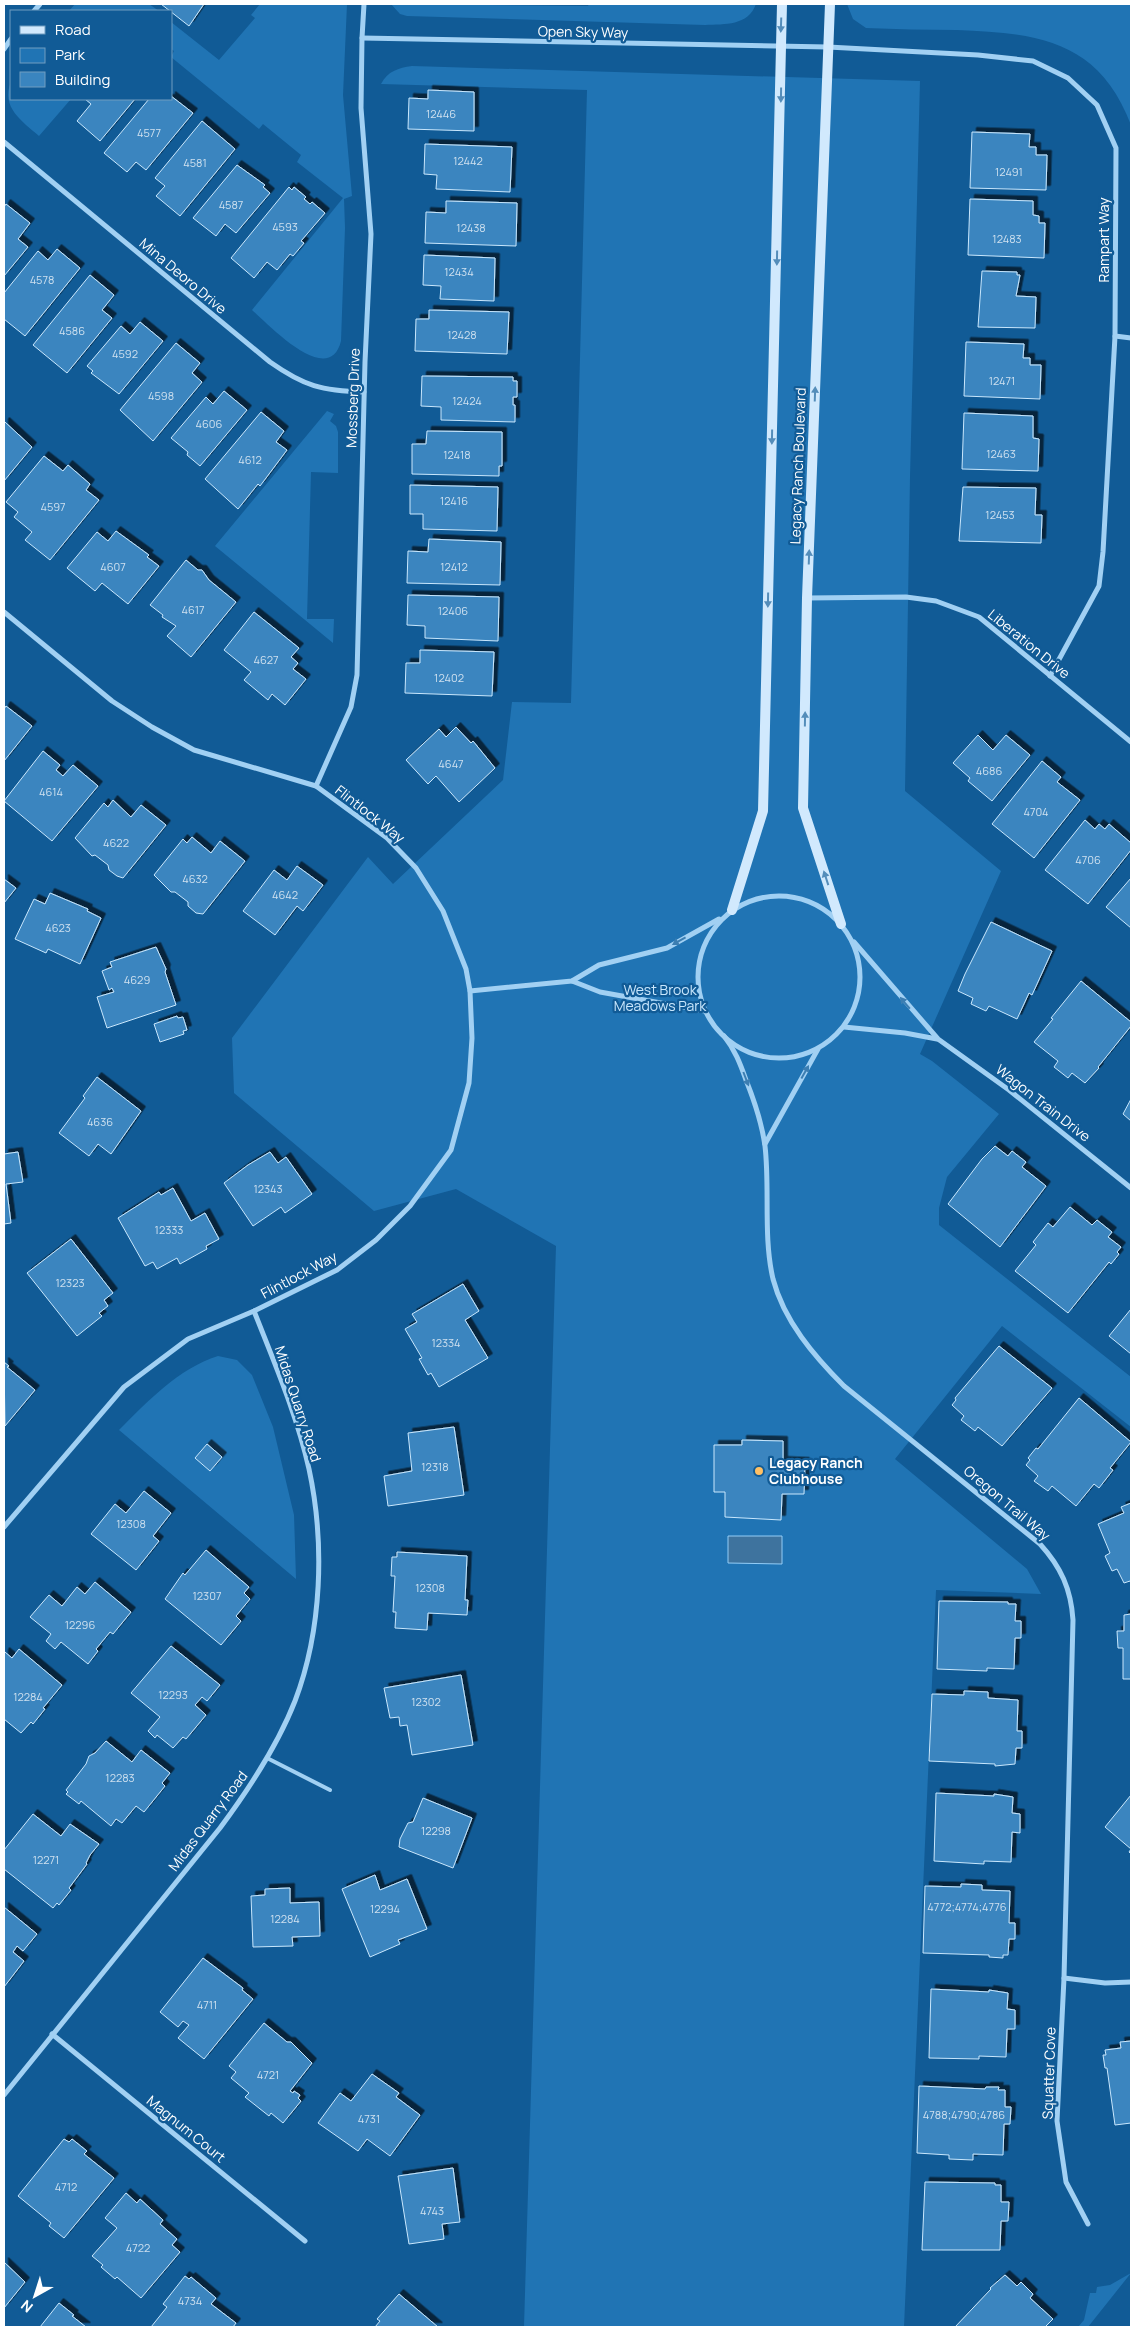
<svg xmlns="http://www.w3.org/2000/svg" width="1135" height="2331" viewBox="0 0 1135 2331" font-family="Manrope,sans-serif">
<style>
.green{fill:#2074b4}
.water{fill:#3e739e;stroke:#93cdf7}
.building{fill:#3a85bf;stroke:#c9e7fd;filter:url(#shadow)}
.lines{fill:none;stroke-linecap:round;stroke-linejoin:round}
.lane{stroke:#a1d0f3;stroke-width:4}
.street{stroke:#a1d0f3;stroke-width:5}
.secondary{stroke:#d1e9fd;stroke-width:10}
.oneway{fill:#548dba}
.oneway2{fill:#3c7eb2}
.poi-dot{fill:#ffc064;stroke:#115b96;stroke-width:2}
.labels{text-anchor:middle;stroke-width:4.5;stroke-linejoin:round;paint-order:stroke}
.number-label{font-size:11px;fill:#cee0ef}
.street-label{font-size:14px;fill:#fff;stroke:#115b96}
.park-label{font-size:14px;fill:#c9e7fd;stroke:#115b96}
.poi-label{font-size:14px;font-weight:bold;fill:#fff;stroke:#115b96;text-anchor:start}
</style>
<defs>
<filter id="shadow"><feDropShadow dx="4.5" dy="-4.5" stdDeviation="0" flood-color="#0009"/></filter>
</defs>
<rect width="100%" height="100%" fill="#115b96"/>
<!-- green -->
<g class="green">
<polygon points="75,4 149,4 159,11 69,11"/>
<path d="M260 4H347L343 95 352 196 344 199 345 228 341 341C329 389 269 325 252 310L343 198 297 162 301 155 263 124 259 129 171 57 174 51 171 49V22L219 60 255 18 251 15Z"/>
<path d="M391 4 588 6 589 4H756C748 26 725 24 705 25L407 16 400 14Z"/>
<path d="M847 4H1131V125C1099 40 1037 33 957 30 927 30 896 29 866 28L853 19Z"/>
<path d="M412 66 920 81 910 477 905 791 1001 871 920 1054 932 1061 999 1114 947 1177 939 1208V1225L1131 1377V1427L1002 1326 895 1459 1027 1569 1041 1594 936 1590 904 2327H524L556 1246 456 1189 374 1211 234 1093 232 1038 368 857 393 884 503 780 512 702 571 703 587 90 381 84C388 71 398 68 412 66Z"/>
<path d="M11 82V99H71L39 136C23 122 0 107 11 82Z"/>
<polygon points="327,411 334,414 330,421 336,426 338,432 338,473 311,472 307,619 334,619 333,643 215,546"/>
<path d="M218 1356 237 1360 252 1375 273 1427 294 1515 296 1579 119 1430C147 1402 179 1368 218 1356Z"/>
<polygon points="1131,2273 1088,2327 1078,2327 1084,2320 1090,2293 1096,2293 1097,2287 1110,2285"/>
</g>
<!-- water -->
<polygon class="water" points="728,1536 782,1536 782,1564 728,1563"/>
<!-- building -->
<g class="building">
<polygon points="161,4 204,4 189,26"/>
<polygon points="428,90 474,92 474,131 408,129 409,98 428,99"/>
<polygon points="171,96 193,113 146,170 136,162 127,172 104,153 149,99 171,99"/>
<polygon points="85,99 135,99 100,141 77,121 91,104"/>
<polygon points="202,121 235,149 180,216 156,196 165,186 155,178"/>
<polygon points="972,132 1030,134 1029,147 1036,147 1036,155 1047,155 1046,190 970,188"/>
<polygon points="425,144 512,147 510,192 436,189 437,175 424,174"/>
<polygon points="237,165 265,185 263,187 270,193 236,233 225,224 216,236 193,218"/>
<polygon points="289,187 292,190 294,187 306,197 304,199 310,204 312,202 325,213 301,241 304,243 293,256 290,254 277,270 267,262 254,278 231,258"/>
<polygon points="970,199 1033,201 1033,215 1039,216 1039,223 1045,223 1044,258 968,255"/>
<polygon points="446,201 517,203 516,246 425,243 426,212 446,213"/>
<polygon points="6,204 30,223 18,239 28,247 4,276 4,207"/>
<polygon points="57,249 80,268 25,336 4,319 4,293 38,251 48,260"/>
<polygon points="424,255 495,258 494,301 440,299 441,286 423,285"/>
<polygon points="982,271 1017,272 1017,275 1020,275 1016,296 1036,297 1035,328 978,327"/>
<polygon points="90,275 114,295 102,310 112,318 67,373 33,345"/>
<polygon points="429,310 509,312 507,354 415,351 416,319 429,319"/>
<polygon points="140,322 163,341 119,394 91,373 93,371 87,366 121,326 130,334"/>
<polygon points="966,342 1024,344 1023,358 1030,358 1030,365 1041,365 1040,399 964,396"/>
<polygon points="176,343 200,363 192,373 202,382 153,441 120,410"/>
<polygon points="422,376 513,377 513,381 517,381 517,397 513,397 513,405 515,405 515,422 441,420 441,407 421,406"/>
<polygon points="224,391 247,410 200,466 187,455 188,452 171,438 206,397 213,404"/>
<polygon points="261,412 284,431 276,442 287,450 260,486 258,484 238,509 205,479"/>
<polygon points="964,413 1033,416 1033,438 1039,439 1038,471 962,469"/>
<polygon points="5,422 32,447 4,481 4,423"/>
<polygon points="427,431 502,432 502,466 499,466 499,476 412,474 412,444 426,444"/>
<polygon points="44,456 63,471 68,465 90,484 86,490 99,500 50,560 25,540 32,532 14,517 18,512 6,502"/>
<polygon points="410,485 498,487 497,531 423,529 423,514 410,514"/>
<polygon points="963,487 1036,488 1035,515 1042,515 1041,543 959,541"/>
<polygon points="116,531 149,555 147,557 159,566 128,604 102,583 95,591 67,568 97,532 108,541"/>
<polygon points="429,539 501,542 500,585 407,583 408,551 428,552"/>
<polygon points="186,560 198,570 202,570 209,580 236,602 191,657 167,636 176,626 162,617 163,615 150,605"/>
<polygon points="408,595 499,597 498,641 425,638 425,626 407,625"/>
<polygon points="254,612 299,648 291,657 298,663 293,669 306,679 285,705 272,694 268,700 244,680 251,672 224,650"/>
<polygon points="420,650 494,652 492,696 405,693 406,663 420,663"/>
<polygon points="6,706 32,726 4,761 4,709"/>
<polygon points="456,727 471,743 473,741 495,768 459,802 436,776 428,784 406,760 439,729 446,737"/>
<polygon points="978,735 993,750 1006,735 1030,755 992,801 968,781 970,778 953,763"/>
<polygon points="43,751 60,765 56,770 63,776 73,765 98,786 52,841 4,801"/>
<polygon points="1042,761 1061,777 1057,782 1080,800 1034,858 992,824"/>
<polygon points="113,800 131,817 141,805 166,825 123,878 117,876 109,870 108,865 95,855 92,856 75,838 104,803 108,807"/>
<polygon points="1085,820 1095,829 1099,824 1105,829 1109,824 1131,843 1131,850 1088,904 1045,870"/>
<polygon points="192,837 211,853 220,841 245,861 203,914 196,913 188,906 188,902 175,892 171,892 154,875 183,839 187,843"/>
<polygon points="297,866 323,885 303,911 297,906 275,935 243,911 274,870 287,880"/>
<polygon points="1131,878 1131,928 1106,907"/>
<polygon points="4,879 16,888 4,903"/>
<polygon points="50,893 88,909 87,911 101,918 80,964 48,949 46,953 15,939 34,899 45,904"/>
<polygon points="991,922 1052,951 1032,995 1029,993 1017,1019 989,1006 986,1011 971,1004 973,998 958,991 965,974"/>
<polygon points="156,947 166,969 165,972 176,1005 107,1028 97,997 114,992 112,988 109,990 102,971 112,967 110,962"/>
<polygon points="1081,981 1131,1022 1131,1026 1098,1067 1099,1068 1085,1083 1072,1073 1068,1078 1054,1067 1058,1061 1034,1042 1053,1019 1051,1018"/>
<polygon points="177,1016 178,1018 183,1017 187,1030 183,1031 184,1034 160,1042 154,1024"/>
<polygon points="97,1077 141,1111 111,1154 98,1144 89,1156 59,1133 85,1098 83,1096"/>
<polygon points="1131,1099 1131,1121 1123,1114"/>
<polygon points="995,1146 1008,1156 1012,1151 1026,1162 1022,1167 1046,1186 1000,1247 948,1204 982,1159"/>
<polygon points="18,1152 23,1182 6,1184 11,1223 4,1224 4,1154"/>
<polygon points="270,1152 278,1163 286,1157 312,1194 285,1213 281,1207 253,1226 224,1183 248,1165"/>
<polygon points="173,1188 191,1221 205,1213 219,1239 206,1246 207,1249 180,1264 177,1258 157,1269 153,1262 145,1266 118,1218 159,1192 161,1195"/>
<polygon points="1070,1207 1092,1225 1097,1220 1112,1232 1108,1237 1121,1247 1117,1252 1119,1254 1111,1264 1109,1262 1068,1313 1015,1271 1036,1245 1033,1242 1048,1223 1053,1227"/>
<polygon points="71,1239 113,1293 104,1300 108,1306 99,1313 102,1316 77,1336 27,1273"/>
<polygon points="463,1284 479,1311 465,1320 488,1358 439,1387 431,1373 428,1375 419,1359 422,1358 405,1329 417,1322 412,1314"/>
<polygon points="1131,1309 1131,1354 1109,1336"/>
<polygon points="999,1346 1052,1388 1002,1446 978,1427 975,1431 961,1420 964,1416 952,1405 956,1400 955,1398"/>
<polygon points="4,1362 9,1366 7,1367 35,1390 5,1426"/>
<polygon points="1079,1398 1131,1442 1110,1468 1113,1470 1099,1488 1094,1484 1076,1506 1052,1486 1048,1491 1034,1481 1038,1476 1026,1465 1030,1460 1028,1458 1036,1448 1038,1449"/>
<polygon points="454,1427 464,1495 388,1506 384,1476 412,1471 408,1433"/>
<polygon points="742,1440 783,1441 783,1461 805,1462 804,1494 782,1494 781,1520 725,1517 725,1492 714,1492 714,1445 742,1445"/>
<polygon points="207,1444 222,1457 210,1471 195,1458"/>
<polygon points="144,1491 171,1513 153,1536 159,1541 136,1570 91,1534 115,1504 126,1513"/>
<polygon points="1131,1503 1131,1583 1130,1581 1124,1583 1117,1569 1112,1571 1105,1556 1110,1553 1098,1524 1124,1513 1121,1507"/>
<polygon points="206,1550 249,1587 244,1593 250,1599 236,1616 241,1621 221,1645 165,1599 183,1573 185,1575"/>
<polygon points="397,1552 467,1556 465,1600 468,1600 467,1615 428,1613 427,1630 395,1628 396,1612 393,1612 395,1576 391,1576 392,1557 397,1557"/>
<polygon points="95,1582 131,1612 113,1634 110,1632 96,1649 98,1651 88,1664 61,1642 55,1649 46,1641 51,1634 30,1617 49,1595 62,1606 77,1587 85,1594"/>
<polygon points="939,1601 1008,1602 1008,1604 1016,1604 1015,1621 1021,1621 1021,1638 1015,1638 1014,1669 987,1668 987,1671 937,1669"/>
<polygon points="1131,1614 1131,1679 1123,1679 1123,1648 1118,1648 1117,1631 1124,1631 1124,1615"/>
<polygon points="171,1646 220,1685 207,1701 202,1697 195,1705 206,1715 186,1739 183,1737 173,1748 157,1735 155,1738 148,1731 160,1717 131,1693"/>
<polygon points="19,1649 62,1685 43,1708 45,1709 33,1724 31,1722 21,1733 4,1719 4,1654 5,1652 12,1658"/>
<polygon points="461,1675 473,1745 412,1755 407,1725 400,1726 399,1717 390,1718 384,1688"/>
<polygon points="964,1691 988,1692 988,1698 1018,1700 1017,1731 1022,1731 1022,1748 1016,1748 1015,1764 995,1766 995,1764 929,1761 932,1694 964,1695"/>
<polygon points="106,1741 132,1762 141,1750 170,1773 162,1783 165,1786 144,1812 136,1806 122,1823 116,1819 111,1826 81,1801 79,1804 66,1794 68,1792 66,1790 86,1764 89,1756 95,1753"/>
<polygon points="936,1793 994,1796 994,1794 1013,1797 1012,1813 1020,1814 1020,1833 1012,1832 1011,1862 984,1861 984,1864 934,1861"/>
<polygon points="1131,1795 1131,1854 1129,1852 1131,1849 1105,1827"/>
<polygon points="423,1798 472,1818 453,1868 399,1847 400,1839 408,1823 413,1822"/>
<polygon points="33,1814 61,1836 70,1824 99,1844 90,1855 86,1863 87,1864 69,1888 71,1890 59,1905 57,1903 53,1908 4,1869 4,1850"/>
<polygon points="375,1875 380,1890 407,1879 427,1929 398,1940 400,1944 370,1957 342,1889"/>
<polygon points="961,1884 982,1885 982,1890 1010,1891 1009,1923 1015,1923 1015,1939 1009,1939 1008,1955 1003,1955 1003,1958 989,1957 989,1955 923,1953 925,1886 961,1887"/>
<polygon points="290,1888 290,1903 319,1902 320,1936 292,1937 293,1946 253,1947 251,1896 265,1895 265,1889"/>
<polygon points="4,1907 37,1934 23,1951 17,1946 13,1952 24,1961 4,1987"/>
<polygon points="203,1958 243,1988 242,1990 253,1999 204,2059 178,2038 189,2025 183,2021 178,2027 160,2012"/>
<polygon points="931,1989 989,1992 989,1990 1008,1993 1007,2009 1015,2010 1015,2029 1007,2029 1006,2057 979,2056 979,2059 929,2058"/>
<polygon points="264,2023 287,2042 291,2042 312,2063 290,2091 293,2093 294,2091 300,2095 298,2098 301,2101 283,2123 271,2113 269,2116 245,2097 249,2093 231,2078 236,2072 229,2066"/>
<polygon points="1131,2041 1131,2123 1115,2125 1107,2068 1105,2068 1103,2055 1106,2055 1105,2050 1121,2048 1120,2042"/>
<polygon points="372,2074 399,2093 396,2097 420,2115 390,2156 367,2139 358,2151 318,2123 340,2093 351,2101"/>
<polygon points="919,2086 985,2089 986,2087 999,2087 998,2090 1005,2090 1005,2107 1011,2107 1010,2124 1004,2124 1003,2155 973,2154 973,2160 949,2159 949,2155 917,2153"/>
<polygon points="64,2139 69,2142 72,2139 87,2151 84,2154 114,2178 64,2238 49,2226 51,2223 18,2196"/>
<polygon points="453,2168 460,2222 442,2224 444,2239 409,2244 398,2176"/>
<polygon points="925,2182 995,2183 995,2185 1001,2185 1001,2202 1009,2202 1008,2221 1001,2221 1000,2250 922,2250"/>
<polygon points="126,2193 137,2203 140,2199 163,2220 160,2224 177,2239 172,2245 180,2252 141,2298 117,2277 115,2279 101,2267 103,2265 92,2256 117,2228 105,2218"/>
<polygon points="4,2262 25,2282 4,2308"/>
<polygon points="1005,2275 1017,2286 1021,2282 1033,2294 1030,2298 1053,2319 1045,2327 955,2327 991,2289 990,2288"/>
<polygon points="185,2276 189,2279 191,2277 216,2298 211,2304 236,2323 233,2327 151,2327 167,2307 163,2304"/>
<polygon points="399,2294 438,2327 375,2327 380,2321 377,2319"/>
<polygon points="59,2303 74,2315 72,2316 86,2327 40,2327"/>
</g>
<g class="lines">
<!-- lane -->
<polyline class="lane" points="267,1758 330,1790"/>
<!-- street -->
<g class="street">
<polyline points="34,11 40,4"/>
<polyline points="362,38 828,47 978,55 1033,61 1068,78 1097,105 1116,148 1115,336 1103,552 1099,586 1050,676"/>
<polyline points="4,49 11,39"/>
<path d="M4 142 270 362C304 386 322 391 364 392"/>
<polyline points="1115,336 1131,338"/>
<polyline points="807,598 906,597 936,601 979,617 1131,742"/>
<polyline points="4,612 112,701 152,727 194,750 316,786 387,838 416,868 443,911 466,969 470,991 472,1038 469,1083 451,1150 410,1206 376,1240 337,1270 254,1311 188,1339 124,1387 4,1527"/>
<polyline points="316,786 351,707 357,675 365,362 371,234 361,108 362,38 364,4"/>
<circle cx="779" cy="977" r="81"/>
<polyline points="854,942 938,1039 1009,1090 1131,1188"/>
<polyline points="572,981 600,992 705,1011"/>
<polyline points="470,991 572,981 599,965 667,948 719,919"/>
<polyline points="844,1027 905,1033 937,1039"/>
<path d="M724 1036C735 1050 740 1063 746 1080 754 1100 762 1124 765 1146 770 1189 763 1236 773 1279 784 1321 814 1356 844 1386L1040 1544C1061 1567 1071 1589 1073 1620L1064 1978 1057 2121 1066 2182 1088 2224"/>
<polyline points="765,1144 818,1049"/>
<polyline points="1064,1978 1105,1983 1131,1982"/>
<polyline points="52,2034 305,2241"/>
<path d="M4 2095 220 1828C249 1789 277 1747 295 1701 322 1630 325 1543 309 1469 297 1415 274 1362 254 1311"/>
</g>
<!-- secondary -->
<g class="secondary">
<polyline points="830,4 807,598 803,808 841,924"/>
<polyline points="732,910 763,811 782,4"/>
</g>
</g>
<!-- one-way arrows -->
<defs><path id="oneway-solid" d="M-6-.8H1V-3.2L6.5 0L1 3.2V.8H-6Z" transform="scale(1.25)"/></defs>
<g class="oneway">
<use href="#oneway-solid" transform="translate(781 25) rotate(92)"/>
<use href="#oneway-solid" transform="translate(781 95) rotate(91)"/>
<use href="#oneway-solid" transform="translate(777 258) rotate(91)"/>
<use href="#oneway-solid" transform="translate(815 394) rotate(-88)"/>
<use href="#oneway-solid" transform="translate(772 437) rotate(91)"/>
<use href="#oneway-solid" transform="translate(809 557) rotate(-88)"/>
<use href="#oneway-solid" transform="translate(768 600) rotate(91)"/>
<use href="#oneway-solid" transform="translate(805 719) rotate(-89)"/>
<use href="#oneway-solid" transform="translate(826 878) rotate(-108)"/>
</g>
<g class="oneway2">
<use href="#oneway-solid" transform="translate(679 941) rotate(151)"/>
<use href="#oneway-solid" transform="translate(905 1003) rotate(-130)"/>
<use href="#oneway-solid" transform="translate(805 1072) rotate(-61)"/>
<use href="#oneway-solid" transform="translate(746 1079) rotate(69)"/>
</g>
<!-- markers -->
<circle class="poi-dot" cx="759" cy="1471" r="5"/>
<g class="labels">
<!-- number labels -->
<g class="number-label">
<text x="441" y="118">12446</text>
<text x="149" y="137">4577</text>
<text x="468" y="165">12442</text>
<text x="195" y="167">4581</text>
<text x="1009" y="176">12491</text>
<text x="231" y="209">4587</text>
<text x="285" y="231">4593</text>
<text x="471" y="232">12438</text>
<text x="1007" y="243">12483</text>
<text x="459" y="276">12434</text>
<text x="42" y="284">4578</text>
<text x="72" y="335">4586</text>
<text x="462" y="339">12428</text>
<text x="125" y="358">4592</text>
<text x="1002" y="385">12471</text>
<text x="161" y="400">4598</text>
<text x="467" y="405">12424</text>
<text x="209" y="428">4606</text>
<text x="1001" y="458">12463</text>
<text x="457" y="459">12418</text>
<text x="250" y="464">4612</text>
<text x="454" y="505">12416</text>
<text x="53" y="511">4597</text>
<text x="1000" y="519">12453</text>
<text x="113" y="571">4607</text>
<text x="454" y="571">12412</text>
<text x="193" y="614">4617</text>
<text x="453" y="615">12406</text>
<text x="266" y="664">4627</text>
<text x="449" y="682">12402</text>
<text x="451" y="768">4647</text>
<text x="989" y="775">4686</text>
<text x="51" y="796">4614</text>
<text x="1036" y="816">4704</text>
<text x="116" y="847">4622</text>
<text x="1088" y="864">4706</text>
<text x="195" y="883">4632</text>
<text x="285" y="899">4642</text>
<text x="58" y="932">4623</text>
<text x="137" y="984">4629</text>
<text x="100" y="1126">4636</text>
<text x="268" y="1193">12343</text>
<text x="169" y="1234">12333</text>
<text x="70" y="1287">12323</text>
<text x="446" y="1347">12334</text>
<text x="435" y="1471">12318</text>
<text x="131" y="1528">12308</text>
<text x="430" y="1592">12308</text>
<text x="207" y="1600">12307</text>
<text x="80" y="1629">12296</text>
<text x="173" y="1699">12293</text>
<text x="28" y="1701">12284</text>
<text x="426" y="1706">12302</text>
<text x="120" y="1782">12283</text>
<text x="436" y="1835">12298</text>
<text x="46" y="1864">12271</text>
<text x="967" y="1911">4772;4774;4776</text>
<text x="385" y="1913">12294</text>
<text x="285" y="1923">12284</text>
<text x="207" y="2009">4711</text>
<text x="268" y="2079">4721</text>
<text x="964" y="2119">4788;4790;4786</text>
<text x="369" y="2123">4731</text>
<text x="66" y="2191">4712</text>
<text x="432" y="2215">4743</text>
<text x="138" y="2252">4722</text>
<text x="190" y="2305">4734</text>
</g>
<!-- street labels -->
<g class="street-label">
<text transform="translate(583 32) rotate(1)" y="5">Open Sky Way</text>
<text transform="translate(1104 240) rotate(-90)" y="5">Rampart Way</text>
<text transform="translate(183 276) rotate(40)" y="5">Mina Deoro Drive</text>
<text transform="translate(353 398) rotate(-88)" y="5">Mossberg Drive</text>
<text transform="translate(798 466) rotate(-88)" y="5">Legacy Ranch Boulevard</text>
<text transform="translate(1029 644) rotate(39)" y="5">Liberation Drive</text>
<text transform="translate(370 814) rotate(38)" y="5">Flintlock Way</text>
<text transform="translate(1043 1103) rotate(38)" y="5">Wagon Train Drive</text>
<text transform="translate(299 1275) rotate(-28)" y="5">Flintlock Way</text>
<text transform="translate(298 1404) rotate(72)" y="5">Midas Quarry Road</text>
<text transform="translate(1007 1503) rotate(40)" y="5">Oregon Trail Way</text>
<text transform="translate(208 1821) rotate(-53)" y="5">Midas Quarry Road</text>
<text transform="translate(1049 2073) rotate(-88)" y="5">Squatter Cove</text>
<text transform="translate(186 2129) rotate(39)" y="5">Magnum Court</text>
</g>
<!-- park labels -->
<g class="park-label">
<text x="660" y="995">West Brook<tspan x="660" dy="16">Meadows Park</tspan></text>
</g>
<!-- poi labels -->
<g class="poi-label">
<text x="769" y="1468">Legacy Ranch<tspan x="769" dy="16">Clubhouse</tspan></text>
</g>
</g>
<!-- border -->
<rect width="1135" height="2331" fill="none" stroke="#ffffff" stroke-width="10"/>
<!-- legend -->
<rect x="10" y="10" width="162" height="90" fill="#115b96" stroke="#709dc0"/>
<rect x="20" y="26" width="25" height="8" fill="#d1e9fd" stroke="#709dc0"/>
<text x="55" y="35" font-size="15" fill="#ffffff">Road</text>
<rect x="20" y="48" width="25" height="15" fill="#2074b4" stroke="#709dc0"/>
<text x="55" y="60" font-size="15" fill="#ffffff">Park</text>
<rect x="20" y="72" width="25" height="15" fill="#3a85bf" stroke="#709dc0"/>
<text x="55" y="85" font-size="15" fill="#ffffff">Building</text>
<!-- north arrow -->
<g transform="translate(35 2296) rotate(219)" stroke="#115b96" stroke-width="4" paint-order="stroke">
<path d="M0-4L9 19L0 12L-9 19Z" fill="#ffffff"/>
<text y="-8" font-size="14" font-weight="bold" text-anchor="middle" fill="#ffffff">N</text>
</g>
</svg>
